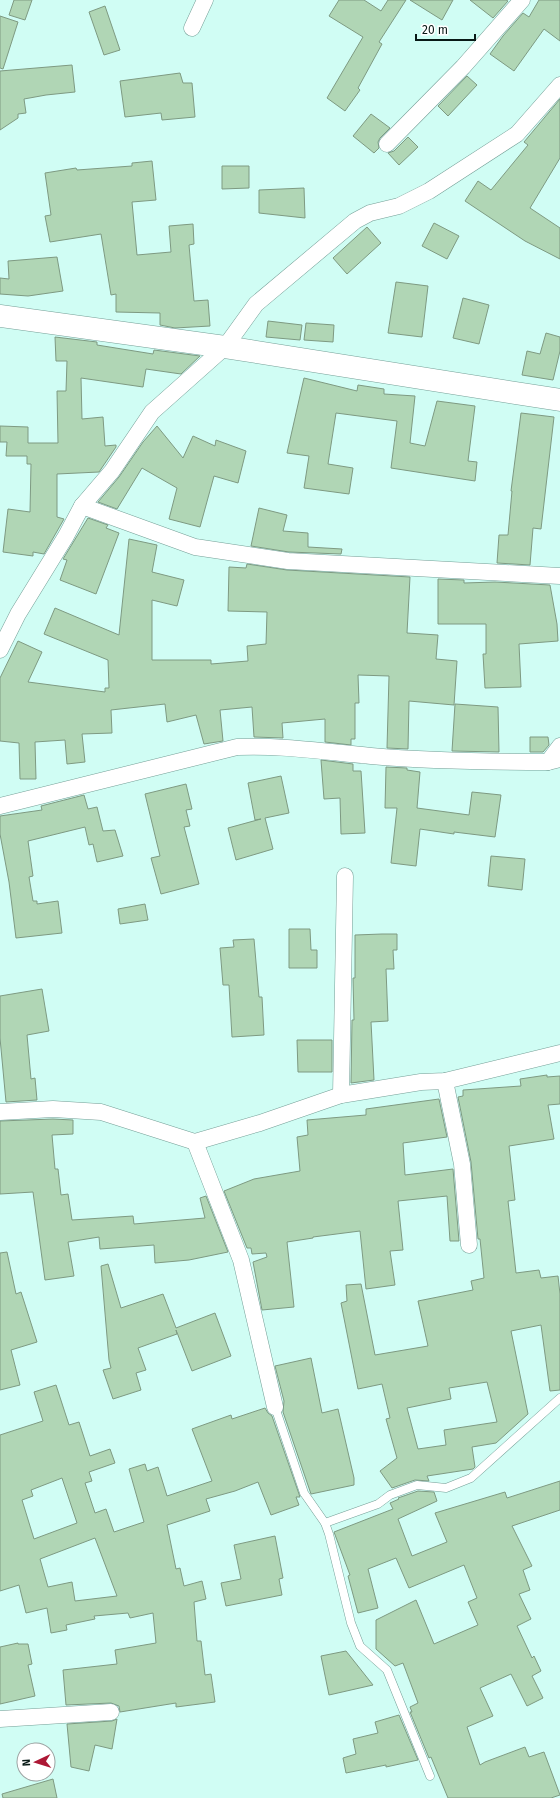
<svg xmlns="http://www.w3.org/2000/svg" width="560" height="1798" viewBox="0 0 560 1798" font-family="'Fira Sans',sans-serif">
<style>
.building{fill:#b0d6b5;stroke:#7e9a82;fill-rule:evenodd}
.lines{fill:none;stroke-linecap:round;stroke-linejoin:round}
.lane-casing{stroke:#759f97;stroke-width:9}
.street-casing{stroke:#759f97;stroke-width:17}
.secondary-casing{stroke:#759f97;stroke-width:23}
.lane{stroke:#fff;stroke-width:8}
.street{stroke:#fff;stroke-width:16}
.secondary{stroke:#fff;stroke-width:22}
</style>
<rect width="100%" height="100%" fill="#d0fdf4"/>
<!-- building -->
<g class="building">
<polygon points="14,0 32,0 25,20 9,15"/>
<polygon points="339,0 364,0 381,11 388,0 406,0 379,42 382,44 358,88 360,90 345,111 327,98 363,37 329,16"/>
<polygon points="410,0 453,0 442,20"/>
<polygon points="470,0 506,0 508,1 493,18"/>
<polygon points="539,0 560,0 560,41 544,29 514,71 490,54 503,36 523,13 529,17"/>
<polygon points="105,6 120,50 104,55 89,12"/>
<polygon points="0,16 18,22 3,69 0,68"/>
<polygon points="72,65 75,92 46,95 24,99 26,113 18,114 18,118 0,130 0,71"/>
<polygon points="180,73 183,83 192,83 195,117 162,120 161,113 125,117 120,81"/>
<polygon points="467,76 477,85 448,116 438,106"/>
<polygon points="560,99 560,158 530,208 560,228 560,259 525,241 465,201 478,181 491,190 528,145 524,142"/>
<polygon points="371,114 390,128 380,138 378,142 379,148 374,153 353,136"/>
<polygon points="408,137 418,147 399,165 388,153 394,151"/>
<polygon points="152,161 156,200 132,202 137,255 171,252 169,226 193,224 194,244 189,245 194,301 208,300 210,326 175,328 160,325 160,313 116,312 116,294 111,295 101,234 50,242 45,216 51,215 45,173 76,168 77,170 132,166 132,163"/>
<polygon points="222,166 249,166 249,188 222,189"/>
<polygon points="304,188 305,218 259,213 259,190"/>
<polygon points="434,223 459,236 447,259 422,246"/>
<polygon points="367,227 381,243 347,274 333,258"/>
<polygon points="57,257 63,291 28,296 0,294 0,278 9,279 8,261"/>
<polygon points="396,282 428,286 422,337 388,333"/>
<polygon points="463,298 489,305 479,344 453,338"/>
<polygon points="268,321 302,325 300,340 266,337"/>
<polygon points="306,323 334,325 333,342 304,340"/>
<polygon points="546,333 560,337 560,351 553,380 522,375 527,351 540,354"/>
<polygon points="55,337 97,342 97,345 153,354 154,350 200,356 181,374 146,369 143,387 81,378 82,419 103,417 105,446 116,445 116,447 99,472 57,474 57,517 64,519 44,554 33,552 33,556 3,552 8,509 30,512 31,464 27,464 27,456 6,456 7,442 0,442 0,426 28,427 28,443 58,443 57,391 66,391 67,361 56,361"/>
<polygon points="304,378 357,391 358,385 384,389 384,394 415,396 410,443 425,446 437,401 475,406 468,461 477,462 475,481 391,468 397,421 336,413 328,464 353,468 349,494 304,488 309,456 287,453"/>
<polygon points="521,413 554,417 541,529 533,528 530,565 497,563 499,535 508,535 512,491 511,491"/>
<polygon points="157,426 183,458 193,436 215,446 216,440 246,451 238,483 214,476 200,527 169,519 177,488 142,468 117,509 98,502 119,477 143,442"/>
<polygon points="259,508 287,515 283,531 308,533 308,547 342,549 341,554 289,552 251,546"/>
<polygon points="88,518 108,525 106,528 119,533 96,594 60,580 67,560 63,559"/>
<polygon points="129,539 157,545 152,572 184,580 177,606 152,600 152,660 211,660 211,664 248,661 247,646 266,644 267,612 228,611 229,567 246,568 247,564 287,570 410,577 407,633 438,635 436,659 457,661 454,705 409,701 408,749 387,748 389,676 358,675 359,703 355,703 355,739 351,739 351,745 325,742 325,719 282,723 283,738 254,737 252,707 220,710 223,741 204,744 196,715 167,722 165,704 111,710 112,733 82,734 85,762 67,764 65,740 35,742 36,779 20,779 19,743 0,741 0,678 18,641 42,652 28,682 105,692 105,688 109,688 108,660 44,634 55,608 119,635"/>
<polygon points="438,579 464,580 464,583 495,582 550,585 557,624 558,641 519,644 521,687 485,688 483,654 486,654 486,624 438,624"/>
<polygon points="455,704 498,707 499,752 452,751"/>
<polygon points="530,737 548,737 549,745 543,752 530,752"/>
<polygon points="321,760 353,764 353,771 361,771 365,833 341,834 340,798 324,799"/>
<polygon points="386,767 407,768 407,770 420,772 417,808 469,815 472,792 501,795 495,837 454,832 454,834 420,829 416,866 391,863 397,808 385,808"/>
<polygon points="281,776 289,813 265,818 273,849 236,860 228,828 261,819 255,820 248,783"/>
<polygon points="186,784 192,809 186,810 190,826 184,827 199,884 161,894 151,858 160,856 145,794"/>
<polygon points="84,795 88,809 97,807 103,831 115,830 123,856 97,862 93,844 89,845 85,827 28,841 33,876 29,877 33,901 37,901 37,904 58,901 62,933 16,938 9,882 0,834 0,816 42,810 41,806"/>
<polygon points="491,856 525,859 522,890 488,886"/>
<polygon points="145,904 148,920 120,924 118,909"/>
<polygon points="289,929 310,929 311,950 317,950 317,968 289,968"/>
<polygon points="382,934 397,934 397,950 393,950 394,969 386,969 388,1021 371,1022 374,1080 351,1083 352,1020 354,1020 353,978 355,978 355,935"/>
<polygon points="254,939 259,997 262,997 264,1035 232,1037 229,985 223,985 220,948 234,947 233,940"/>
<polygon points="42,989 49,1031 27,1035 31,1079 35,1078 37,1100 6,1102 0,1038 0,996"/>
<polygon points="297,1040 332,1040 332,1072 298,1072"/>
<path d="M547 1075V1077L560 1076V1104L548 1105 554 1139 509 1146 515 1200 508 1201 516 1273 539 1270 541 1278 558 1276 560 1294V1390L550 1391 541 1325 511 1331 528 1414 496 1443 472 1447 475 1467 473 1469 427 1476 429 1481 415 1480 392 1488 380 1471 397 1458 386 1419 390 1418 382 1384 358 1389 341 1303 347 1301 346 1285 361 1284 375 1355 428 1346 418 1301 473 1290 471 1281 484 1278 480 1239H478L471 1162 458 1097 463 1096V1090L521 1086 520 1079ZM487 1382 497 1422 444 1430 446 1445 418 1449 407 1408 451 1399 449 1388Z"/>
<polygon points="439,1099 447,1137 403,1143 405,1175 453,1169 459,1241 450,1241 447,1196 398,1201 403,1250 390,1251 395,1285 366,1289 360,1231 313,1237 313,1238 287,1242 294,1307 262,1310 253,1262 267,1257 266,1253 252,1254 251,1248 247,1248 224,1191 254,1179 300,1171 297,1137 308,1135 307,1120 366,1115 366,1109"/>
<polygon points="53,1119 73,1120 73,1134 52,1135 55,1169 58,1169 61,1195 68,1194 72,1220 133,1216 134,1224 205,1218 200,1198 206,1196 228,1252 189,1260 155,1263 154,1245 100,1249 99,1237 68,1242 74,1276 45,1280 33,1192 0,1194 0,1121"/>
<polygon points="7,1252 16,1294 21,1292 37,1342 11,1350 20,1385 0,1390 0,1253"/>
<polygon points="108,1264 121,1308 163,1294 176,1328 215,1313 231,1356 192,1371 176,1330 177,1334 138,1348 146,1370 136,1373 141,1390 113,1399 103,1370 111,1368 109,1360 101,1266"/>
<polygon points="311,1358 322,1413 338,1409 354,1478 354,1485 311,1494 283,1412 284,1401 275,1366"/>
<path d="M56 1385 69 1425 79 1422 90 1456 110 1449 115 1463 89 1472 92 1481 85 1483 95 1513 106 1509 114 1532 144 1522 129 1469 145 1464 147 1471 158 1467 167 1496 212 1481 192 1429 231 1415 232 1419 265 1408 268 1413 272 1416 300 1497H296L299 1505 271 1515 258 1482 235 1491 206 1499 210 1511 167 1525 176 1569 180 1568 184 1586 202 1581 206 1599 194 1602 197 1641H201L205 1675 211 1674 215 1702 176 1707V1703L120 1712 119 1706 111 1703 66 1705 63 1670 117 1664 115 1650 156 1643 153 1613 130 1618 128 1613 94 1616 95 1619 66 1625 67 1630 51 1633 47 1608 26 1613 19 1585 0 1591V1435L43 1421 34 1392ZM62 1478 77 1523 34 1539 22 1500 33 1496 31 1490ZM95 1538 117 1596 75 1601 72 1582 48 1587 40 1559Z"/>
<polygon points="560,1481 560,1510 512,1526 532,1566 523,1570 530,1590 519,1594 531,1619 517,1626 532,1658 534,1656 541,1671 532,1676 543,1698 527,1706 511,1674 480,1688 493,1716 467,1727 480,1765 485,1762 525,1747 529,1757 544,1752 560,1795 551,1798 448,1798 431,1757 429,1758 410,1712 412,1712 410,1707 418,1703 403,1663 395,1666 376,1649 376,1620 416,1600 434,1644 478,1625 468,1602 477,1598 464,1565 409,1588 396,1558 368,1569 378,1608 358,1613 348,1576 350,1575 334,1532 393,1509 390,1503 399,1499 398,1498 418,1491 434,1492 437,1501 398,1519 412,1556 447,1542 435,1513 505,1492 507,1498"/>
<polygon points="275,1536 283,1578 279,1579 282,1595 226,1606 221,1583 241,1579 234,1545"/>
<polygon points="18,1643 18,1644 28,1644 32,1664 28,1665 35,1696 0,1704 0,1647"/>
<polygon points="346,1651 373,1685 329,1695 321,1656"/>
<polygon points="399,1715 418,1760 386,1767 386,1765 346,1773 343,1758 356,1754 353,1739 378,1733 375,1722"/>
<polygon points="117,1719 112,1749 95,1745 89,1771 71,1767 67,1724 112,1721"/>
<polygon points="53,1779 57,1798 3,1798 2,1794"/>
</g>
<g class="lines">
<defs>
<g id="lane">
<polyline points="275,1407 304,1493 325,1523 329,1534 351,1623 360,1646 387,1670 430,1776"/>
<polyline points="325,1523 378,1504 390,1495 417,1485 446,1488 471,1478 560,1398"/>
</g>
<g id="street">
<polyline points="192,28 205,0"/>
<polyline points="387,144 463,67 522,0"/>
<polyline points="82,506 195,547 288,561 560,576"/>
<polyline points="0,650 18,614 66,536 82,506 112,471 152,412 225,347 256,304 355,221 370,213 399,206 429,191 517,134 560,85"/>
<polyline points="548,762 560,746"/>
<path d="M0 806 237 747C282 745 326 752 371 756 430 761 488 762 548 762L560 759"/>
<polyline points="445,1081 462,1164 469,1245"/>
<polyline points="341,1095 345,876"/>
<polyline points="0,1112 53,1109 101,1112 195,1142 260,1123 341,1095 421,1082 445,1081 560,1053"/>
<polyline points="195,1142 241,1260 275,1407"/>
<polyline points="0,1719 111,1712"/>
</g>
<polyline id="secondary" points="0,316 225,347 560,400"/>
</defs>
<!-- lane casing -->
<use href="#lane" class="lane-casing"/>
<!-- street casing -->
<use href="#street" class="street-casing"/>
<!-- secondary casing -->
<use href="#secondary" class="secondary-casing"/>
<!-- lane -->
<use href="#lane" class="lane"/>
<!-- street -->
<use href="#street" class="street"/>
<!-- secondary -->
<use href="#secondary" class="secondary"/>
</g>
<!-- north arrow -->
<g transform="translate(36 1762) rotate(266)"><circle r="19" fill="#ffffff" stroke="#9ca3a2"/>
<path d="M0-3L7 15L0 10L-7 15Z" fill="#ad1835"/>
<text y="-6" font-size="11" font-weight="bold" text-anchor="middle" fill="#081916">N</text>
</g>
<!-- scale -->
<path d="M416 34v6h59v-6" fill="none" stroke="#081916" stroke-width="2"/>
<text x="422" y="34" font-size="12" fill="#081916" stroke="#ffffff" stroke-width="3" paint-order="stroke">20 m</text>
</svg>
